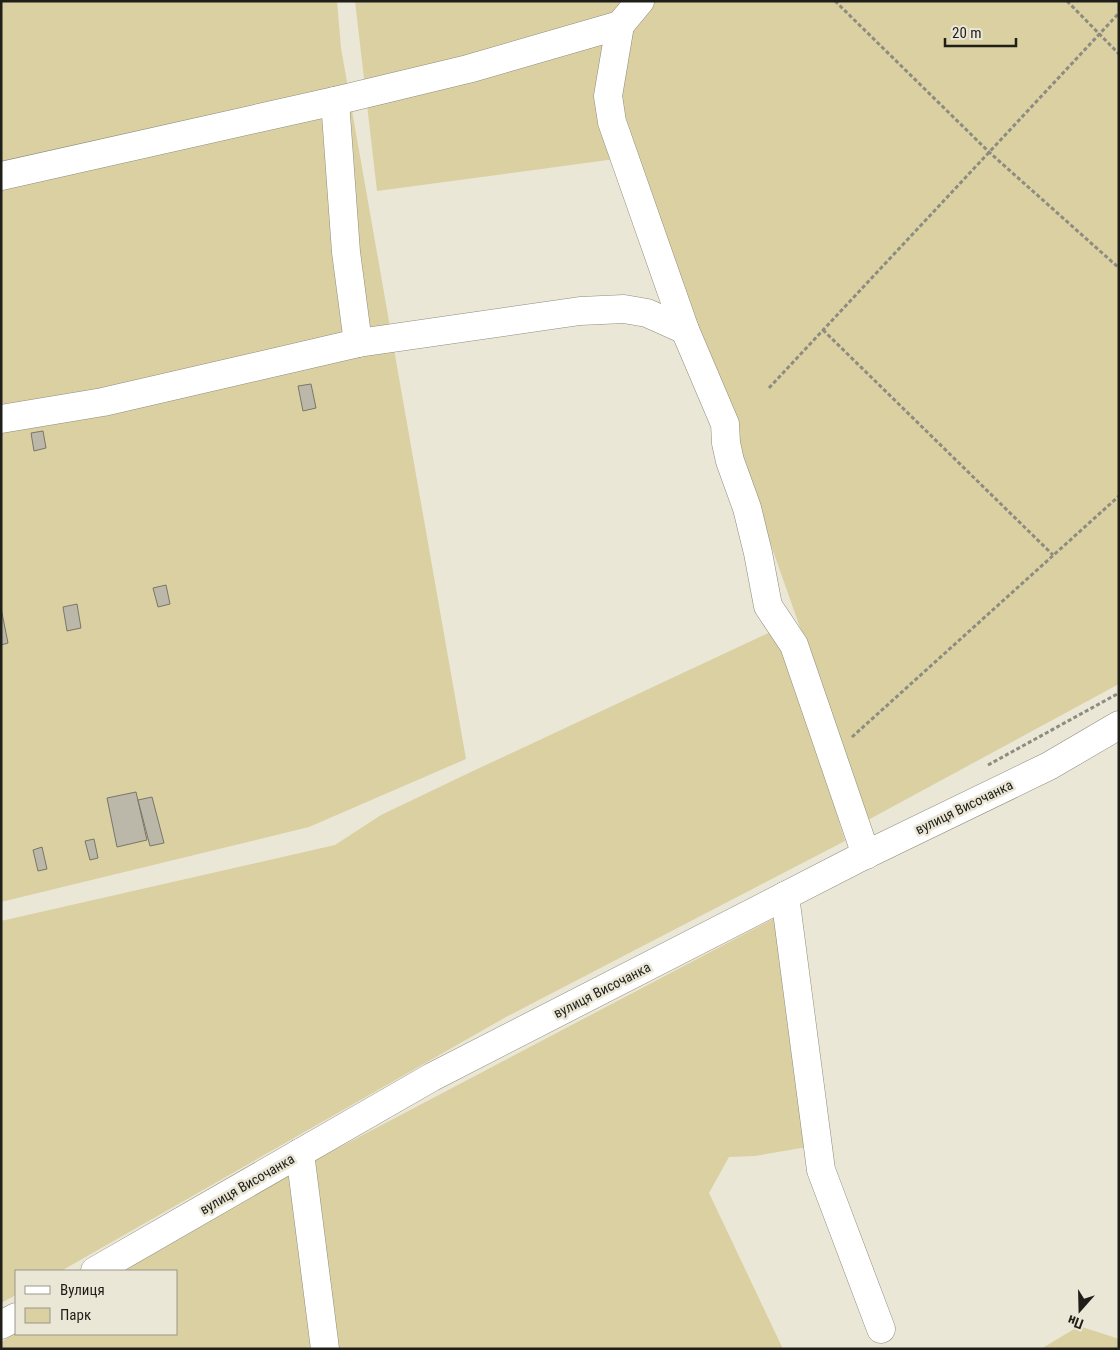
<svg xmlns="http://www.w3.org/2000/svg" width="1120" height="1350" viewBox="0 0 1120 1350" font-family="'Roboto Condensed',sans-serif">
<style>
.green{fill:#dad0a1}
.building{fill:#bcb8a9;stroke:#797668}
.lines{fill:none;stroke-linecap:round;stroke-linejoin:round}
.minor-casing{stroke:#8f8c7e;stroke-width:29}
.path{stroke:#8e8b80;stroke-width:3;stroke-dasharray:4 2.5;stroke-linecap:butt}
.minor{stroke:#fff;stroke-width:28}
.labels{text-anchor:middle;stroke-width:5;stroke-linejoin:round;paint-order:stroke}
.street-label{font-size:14px;fill:#1f1e18;stroke:#ebe7d7}
</style>
<rect width="100%" height="100%" fill="#ebe7d7"/>
<!-- green -->
<g class="green">
<polygon points="1,1 337,1 341,48 466,759 309,827 1,902"/>
<polygon points="355,1 1119,1 1119,684 868,820 665,245 630,157 377,191"/>
<polygon points="779,628 845,841 506,1017 61,1271 16,1271 16,1295 1,1303 1,921 335,845 381,815 473,771"/>
<polygon points="775,918 807,1147 755,1156 729,1157 709,1193 783,1349 1,1349 1,1342 16,1333 176,1334 176,1271 123,1271 302,1167"/>
<polygon points="1079,1326 1119,1339 1119,1349 1041,1349"/>
</g>
<!-- building -->
<g class="building">
<polygon points="311,384 316,408 303,411 298,386"/>
<polygon points="43,431 46,448 34,451 31,433"/>
<polygon points="166,585 170,604 158,607 153,588"/>
<polygon points="77,604 81,628 67,631 63,607"/>
<polygon points="1,608 8,643 1,645"/>
<polygon points="136,792 147,840 117,847 107,798"/>
<polygon points="152,797 164,843 150,846 138,800"/>
<polygon points="94,839 98,858 90,860 85,841"/>
<polygon points="42,847 47,869 38,871 33,850"/>
</g>
<g class="lines">
<defs>
<g id="minor">
<polyline points="620,25 608,96 612,122 685,330 725,424 726,443 730,461 747,508 758,553 768,606 794,645 866,855"/>
<polyline points="335,101 346,252 358,343"/>
<polyline points="1,176 335,101 468,69 620,25 640,1"/>
<polyline points="1,419 103,402 358,343 580,311 624,309 647,313 685,330"/>
<polyline points="785,896 821,1170 881,1329"/>
<polyline points="300,1153 325,1349"/>
<polyline points="95,1271 432,1077 855,860 1049,766 1119,725"/>
<polyline points="1,1325 16,1317"/>
</g>
</defs>
<!-- minor casing -->
<use href="#minor" class="minor-casing"/>
<!-- path -->
<g class="path">
<polyline points="835,1 989,152 1119,268"/>
<polyline points="1067,1 1119,54"/>
<polyline points="823,330 1053,555"/>
<polyline points="769,388 1119,13"/>
<polyline points="852,737 1119,496"/>
<polyline points="988,765 1119,693"/>
</g>
<!-- minor -->
<use href="#minor" class="minor"/>
</g>
<g class="labels">
<!-- street labels -->
<g class="street-label">
<text transform="translate(964 807) rotate(-26)" y="5">вулиця Височанка</text>
<text transform="translate(602 990) rotate(-27)" y="5">вулиця Височанка</text>
<text transform="translate(247 1184) rotate(-30)" y="5">вулиця Височанка</text>
</g>
</g>
<!-- border -->
<rect width="1120" height="1350" fill="none" stroke="#1f1e18" stroke-width="5"/>
<!-- legend -->
<rect x="15" y="1270" width="162" height="65" fill="#ebe7d7" stroke="#99978b"/>
<rect x="25" y="1286" width="25" height="8" fill="#ffffff" stroke="#99978b"/>
<text x="60" y="1295" font-size="15" fill="#1f1e18">Вулиця</text>
<rect x="25" y="1308" width="25" height="15" fill="#dad0a1" stroke="#99978b"/>
<text x="60" y="1320" font-size="15" fill="#1f1e18">Парк</text>
<!-- north arrow -->
<g transform="translate(1080 1310) rotate(200)" stroke="#ebe7d7" stroke-width="4" paint-order="stroke">
<path d="M0-4L9 19L0 12L-9 19Z" fill="#1f1e18"/>
<text y="-8" font-size="14" font-weight="bold" text-anchor="middle" fill="#1f1e18">Пн</text>
</g>
<!-- scale -->
<path d="M945 38v8h71v-8" fill="none" stroke="#1f1e18" stroke-width="2.5"/>
<text x="952" y="38" font-size="15" fill="#1f1e18" stroke="#ebe7d7" stroke-width="4" paint-order="stroke">20 m</text>
</svg>
